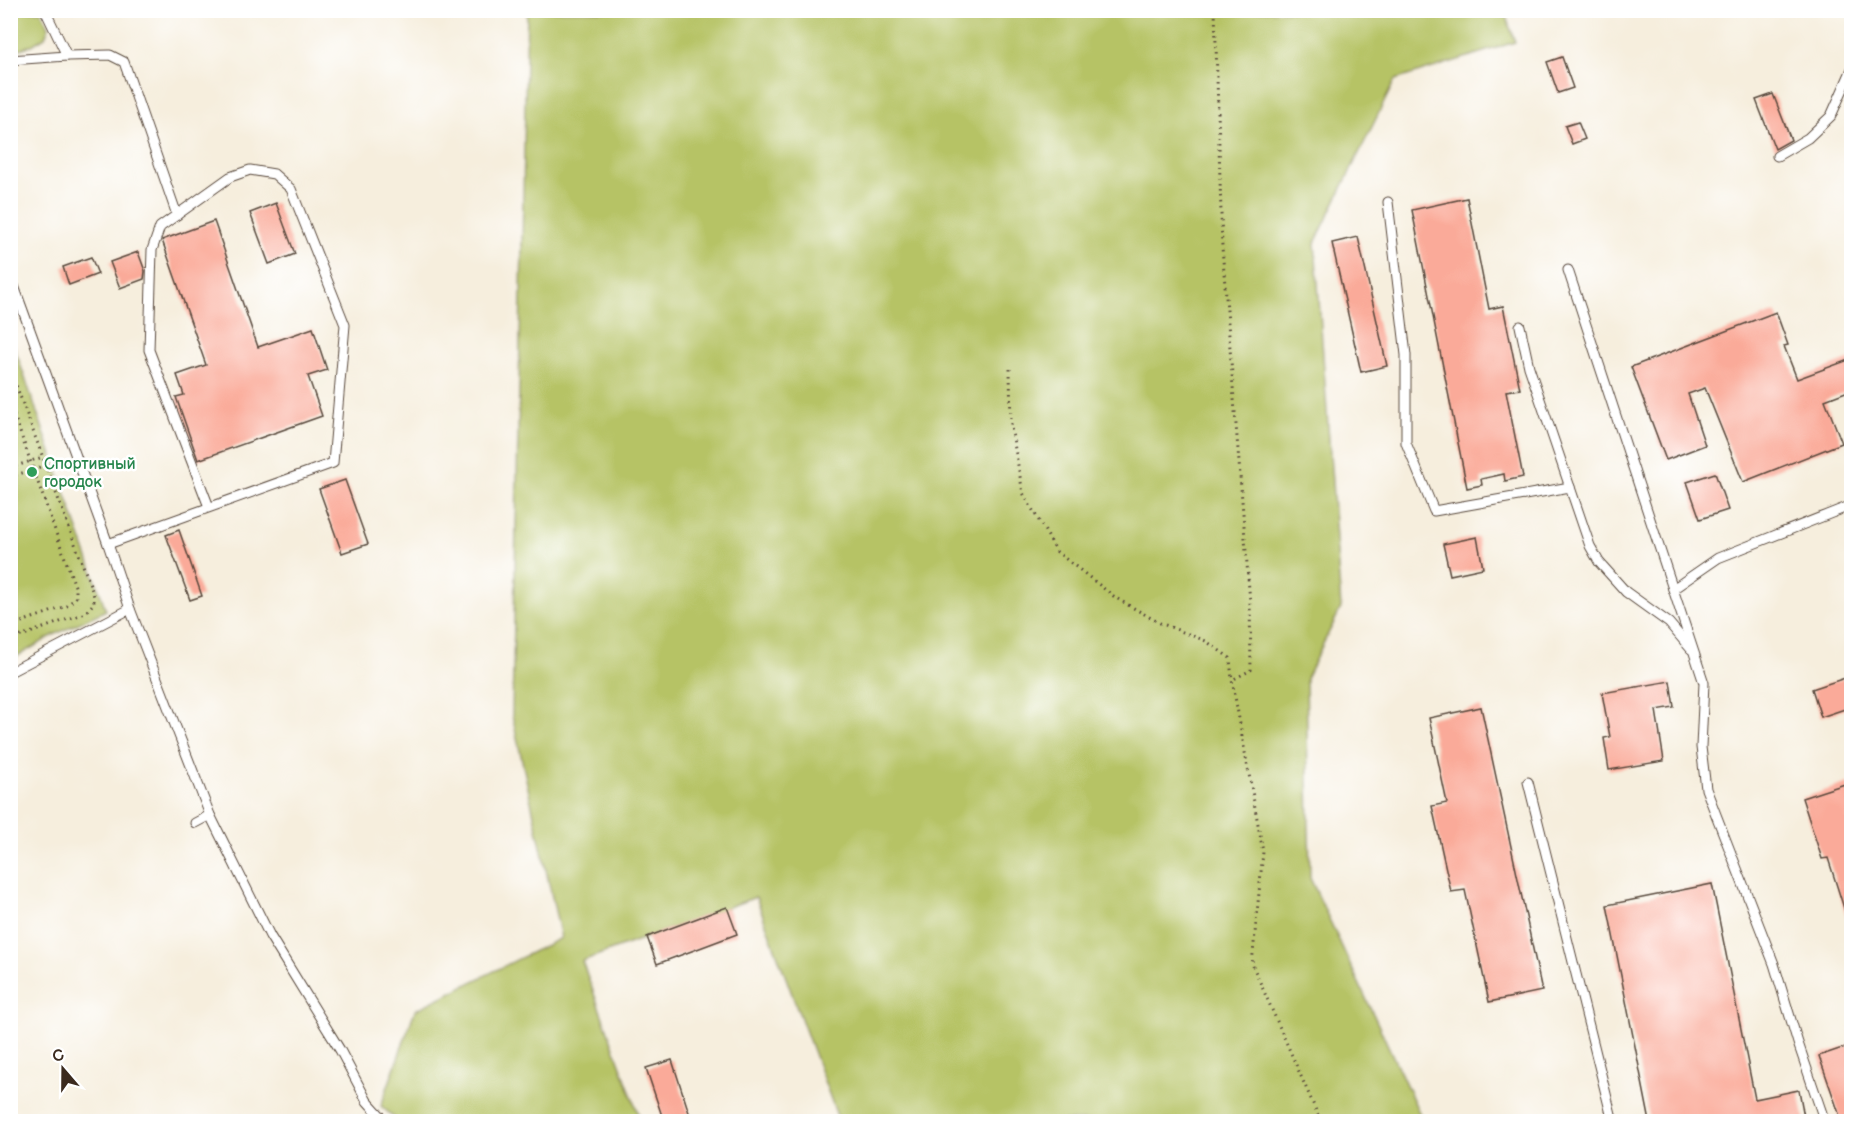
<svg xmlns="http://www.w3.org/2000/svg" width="1862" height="1132" viewBox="0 0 1862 1132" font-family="'Balsamiq Sans',sans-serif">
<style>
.green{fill:#b6c365;stroke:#787642;stroke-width:1.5}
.building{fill:#faaa99}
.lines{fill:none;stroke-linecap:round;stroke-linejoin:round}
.lane-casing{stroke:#57473b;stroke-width:11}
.path{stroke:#57473b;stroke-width:3;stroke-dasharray:1.5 4.5;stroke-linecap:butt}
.lane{stroke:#fff;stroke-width:9}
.leisure-dot{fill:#2e9e5b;stroke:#fff;stroke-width:2}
.labels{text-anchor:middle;stroke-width:5;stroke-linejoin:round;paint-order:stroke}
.leisure-label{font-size:16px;fill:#27864d;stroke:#fff;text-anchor:start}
</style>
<rect width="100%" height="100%" fill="#fff"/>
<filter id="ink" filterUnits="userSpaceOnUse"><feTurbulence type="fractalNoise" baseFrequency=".0167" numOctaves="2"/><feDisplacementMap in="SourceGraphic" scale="12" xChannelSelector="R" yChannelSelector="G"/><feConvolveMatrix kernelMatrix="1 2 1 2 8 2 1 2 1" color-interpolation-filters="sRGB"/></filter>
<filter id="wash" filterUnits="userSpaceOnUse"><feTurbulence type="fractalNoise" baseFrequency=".008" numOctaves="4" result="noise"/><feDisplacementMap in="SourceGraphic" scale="24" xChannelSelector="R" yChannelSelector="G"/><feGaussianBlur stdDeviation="1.35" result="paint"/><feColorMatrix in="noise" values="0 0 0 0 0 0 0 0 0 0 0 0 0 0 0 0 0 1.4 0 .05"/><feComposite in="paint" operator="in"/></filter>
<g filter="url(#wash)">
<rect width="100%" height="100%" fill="#f6eedd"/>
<!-- green -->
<g class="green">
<polygon points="11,11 41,11 49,27 45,37 32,45 11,52"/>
<polygon points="527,11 1504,11 1515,42 1395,80 1315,243 1341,608 1306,678 1310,878 1423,1121 839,1121 756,897 582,961 641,1121 398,1121 381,1106 415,1010 561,938 512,715"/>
<polygon points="11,338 106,610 52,636 11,660"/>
</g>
<g id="blocks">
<!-- building -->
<g class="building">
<polygon points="1562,57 1573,88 1558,93 1547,62"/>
<polygon points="1773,94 1791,140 1775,149 1756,100"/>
<polygon points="1578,122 1585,139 1572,144 1565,126"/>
<polygon points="1467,198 1489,309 1503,306 1520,389 1506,391 1523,477 1505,481 1504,474 1481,479 1482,485 1467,488 1412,210"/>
<polygon points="276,203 295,254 269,264 250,213"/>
<polygon points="214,221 258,347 313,328 327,370 308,376 322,416 198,460 176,397 184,395 177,375 206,365 162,240"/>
<polygon points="1358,237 1387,366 1361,372 1332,243"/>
<polygon points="138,252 145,271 144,279 120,288 110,262"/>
<polygon points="91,257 98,274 69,285 63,267"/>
<polygon points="1776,312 1788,345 1784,346 1797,379 1851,359 1851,390 1825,400 1842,443 1743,482 1705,388 1688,394 1705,445 1666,460 1631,367"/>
<polygon points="1715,473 1728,510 1700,519 1687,482"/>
<polygon points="345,480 368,544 342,553 319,489"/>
<polygon points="179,530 202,596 190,600 166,535"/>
<polygon points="1477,537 1483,568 1450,575 1443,544"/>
<polygon points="1851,676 1851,707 1821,717 1812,689"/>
<polygon points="1670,681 1674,707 1656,710 1664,761 1609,770 1604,738 1610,737 1602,693"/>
<polygon points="1481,707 1542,991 1489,1002 1465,890 1451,892 1432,806 1447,803 1429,718"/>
<polygon points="1848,783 1851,793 1851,923 1849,924 1828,858 1822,859 1802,798"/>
<polygon points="1712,884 1755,1099 1799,1090 1805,1122 1770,1122 1769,1115 1735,1122 1650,1122 1607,905"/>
<polygon points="727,907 737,934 657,964 647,937"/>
<polygon points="1851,1045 1851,1122 1842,1122 1819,1056"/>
<polygon points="672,1060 692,1122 664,1122 646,1068"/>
</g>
</g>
</g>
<g filter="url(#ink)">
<use href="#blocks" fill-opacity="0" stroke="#57473b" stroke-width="1.5"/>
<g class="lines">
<defs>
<g id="lane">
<polyline points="45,10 67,56"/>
<polyline points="10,60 67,56 110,55 124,62 177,215"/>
<polyline points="1777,156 1808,138 1831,116 1852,69"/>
<polyline points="1388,202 1406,355 1406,443 1434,511 1570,487"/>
<polyline points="1568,270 1704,683 1701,747 1706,789 1774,964 1798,1043 1825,1122"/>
<polyline points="10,275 108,544 130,609 210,815 270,936 340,1050 367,1101 386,1122"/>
<polyline points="1520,326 1529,367 1590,546 1599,562 1626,592 1669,623 1691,649"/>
<path d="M108 544C183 517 258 490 333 463L345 325 291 189 274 174 250 170 230 177 160 227 152 250 149 350 209 507"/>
<polyline points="1673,589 1718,558 1852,505"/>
<polyline points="10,672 130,609"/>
<polyline points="1528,782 1613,1122"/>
<polyline points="195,823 210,815"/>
</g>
</defs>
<!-- lane casing -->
<use href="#lane" class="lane-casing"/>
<!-- path -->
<g class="path">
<polyline points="1215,10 1222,247 1250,602 1251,670 1232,680 1263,852 1252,964 1321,1122"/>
<polyline points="10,369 87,576 94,596 94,603 85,613 10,640"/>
<polyline points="1010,369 1011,427 1023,493 1057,552 1116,598 1160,623 1206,641 1230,658 1232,680"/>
<polyline points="10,404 76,589 76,597 67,606 10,626"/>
<polyline points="10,468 43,457"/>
<polyline points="10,477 46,465"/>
</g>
<!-- lane -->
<use href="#lane" class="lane"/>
</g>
</g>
<!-- markers -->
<circle class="leisure-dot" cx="32" cy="472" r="6"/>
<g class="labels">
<!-- leisure labels -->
<g class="leisure-label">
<text x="44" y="469">Спортивный<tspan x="44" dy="18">городок</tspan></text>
</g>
</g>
<!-- margin -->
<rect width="1862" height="1132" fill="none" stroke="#fff" stroke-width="36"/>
<!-- north arrow -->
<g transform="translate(63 1069) rotate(340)" stroke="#ffffff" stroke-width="4.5" paint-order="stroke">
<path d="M0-4.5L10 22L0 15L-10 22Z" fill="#3b2a1e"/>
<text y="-9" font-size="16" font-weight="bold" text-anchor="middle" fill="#3b2a1e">С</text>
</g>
</svg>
